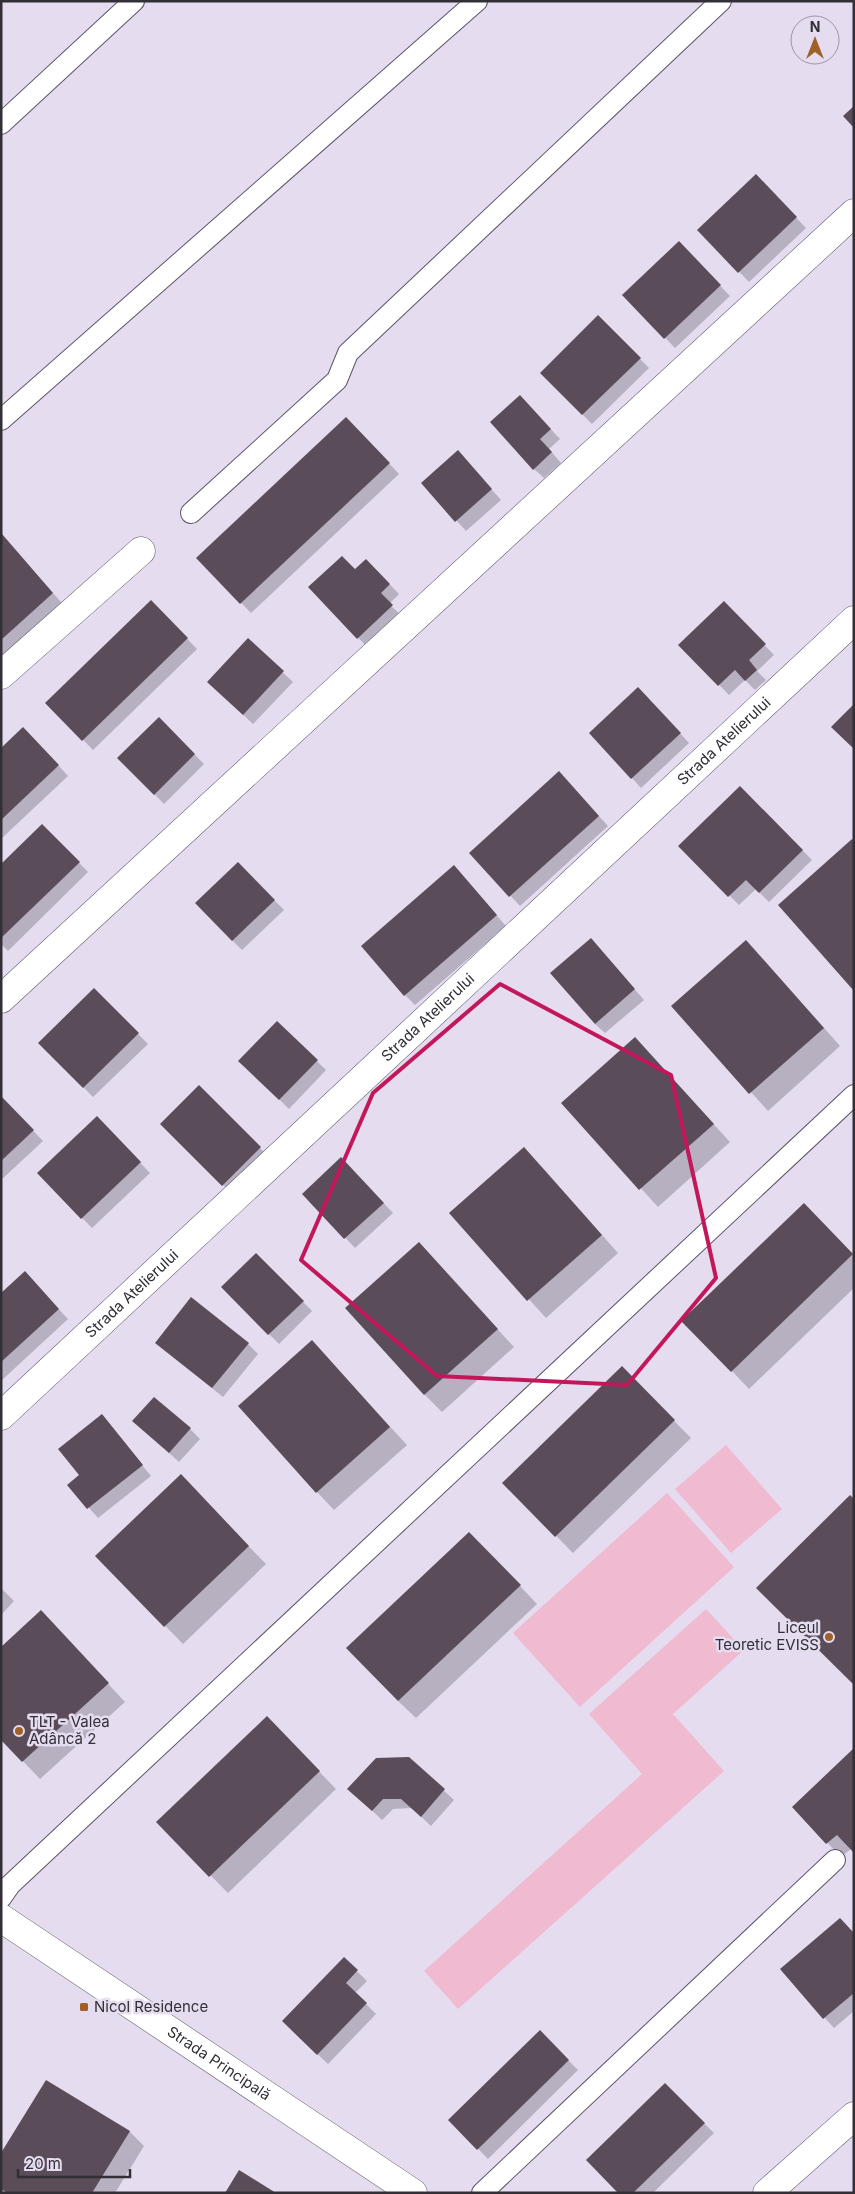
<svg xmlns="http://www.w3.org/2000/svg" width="855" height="2194" viewBox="0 0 855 2194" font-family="Inter,sans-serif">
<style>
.green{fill:#f0bad1}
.shadow{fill:#0003}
.building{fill:#5a4c59}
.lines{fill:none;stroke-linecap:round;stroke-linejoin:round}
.lane-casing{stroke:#5c5566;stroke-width:22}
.street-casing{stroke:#5c5566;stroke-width:29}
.secondary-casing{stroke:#5c5566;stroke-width:29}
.lane{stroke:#fff;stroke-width:20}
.street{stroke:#fff;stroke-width:28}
.secondary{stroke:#fff;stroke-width:28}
.marked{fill:none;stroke:#c2185b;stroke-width:4;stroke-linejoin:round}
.poi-dot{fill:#9f6127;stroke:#e5dcf0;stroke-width:2}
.labels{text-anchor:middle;stroke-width:5;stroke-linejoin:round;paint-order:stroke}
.street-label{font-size:15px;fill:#332f37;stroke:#e5dcf0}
.poi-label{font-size:15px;fill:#332f37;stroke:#e5dcf0;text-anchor:start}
</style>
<rect width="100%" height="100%" fill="#e5dcf0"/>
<!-- green -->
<g class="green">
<polygon points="726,1445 782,1509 731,1553 675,1489"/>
<polygon points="667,1493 734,1567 580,1707 513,1633"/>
<polygon points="706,1609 744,1650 673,1714 724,1771 458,2009 424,1971 642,1774 589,1714"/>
</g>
<!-- shadow -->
<g class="shadow">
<polygon points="756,176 806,228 749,282 699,230"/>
<polygon points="679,243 730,296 675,348 624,295"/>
<polygon points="598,317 649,368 592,424 541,373"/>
<polygon points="530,407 560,439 549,449 561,463 544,478 534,469"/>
<polygon points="356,428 399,474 251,613 198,558"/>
<polygon points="467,462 501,500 466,531 422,483"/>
<polygon points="2,536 69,611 1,673 1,537"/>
<polygon points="366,560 399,594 389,604 402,616 368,648 310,587 355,571"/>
<polygon points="151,602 197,649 93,750 47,703"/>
<polygon points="724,603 774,655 757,671 766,680 755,690 745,680 729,695 680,645"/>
<polygon points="248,640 293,682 253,724 219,692"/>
<polygon points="648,699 689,743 641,788 632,778"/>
<polygon points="159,719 204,764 164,804 119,758"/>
<polygon points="33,738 68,776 1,839 1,749"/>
<polygon points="569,783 608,826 520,906 471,853"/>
<polygon points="740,787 812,860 769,902 756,889 739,905 680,846"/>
<polygon points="42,825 88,872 8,951 1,944 1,865"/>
<polygon points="238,864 284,910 242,950 232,940"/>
<polygon points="463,877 506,926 415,1005 405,995"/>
<polygon points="600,950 644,1000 605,1033 595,1024"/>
<polygon points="763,959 840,1046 768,1111 673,1006"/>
<polygon points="94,990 148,1044 93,1097 40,1043"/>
<polygon points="277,1022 326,1070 289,1109 240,1060"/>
<polygon points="635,1039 730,1142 658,1207 563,1103"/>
<polygon points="199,1087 270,1158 233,1195 162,1124"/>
<polygon points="1,1097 43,1141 1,1180"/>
<polygon points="97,1118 150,1173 92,1228 38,1173"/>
<polygon points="541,1166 618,1253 546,1318 451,1213"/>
<polygon points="351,1169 393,1213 355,1248 304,1194"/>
<polygon points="822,1222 854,1255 854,1288 749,1389 732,1371"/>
<polygon points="419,1244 514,1347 442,1412 424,1394"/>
<polygon points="256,1254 312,1311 279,1344 222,1287"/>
<polygon points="34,1283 68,1319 2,1380 1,1295"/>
<polygon points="312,1342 407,1445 334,1510 317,1492"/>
<polygon points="156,1343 248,1344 258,1354 223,1397"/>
<polygon points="622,1368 691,1438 573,1553 504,1483"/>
<polygon points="102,1416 151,1476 98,1518 69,1485 81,1475"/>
<polygon points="134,1421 190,1429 200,1439 179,1462"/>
<polygon points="198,1494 266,1564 183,1644 97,1556"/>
<polygon points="487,1551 537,1604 416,1718 398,1701"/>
<polygon points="1,1588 14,1601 1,1615"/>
<polygon points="58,1630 125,1702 40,1779 1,1738"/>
<polygon points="284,1735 336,1789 228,1893 158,1822"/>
<polygon points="854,1750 851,1849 841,1857 793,1807"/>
<polygon points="409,1758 454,1800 431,1826 412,1808 393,1809 382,1820 359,1798"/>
<polygon points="854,1934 854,2011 834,2028 781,1970"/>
<polygon points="344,1959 367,1981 355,1993 376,2014 328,2064 293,2031"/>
<polygon points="540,2032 578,2070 488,2159 450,2120"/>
<polygon points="46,2082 130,2132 144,2146 115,2193 1,2193 1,2155"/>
<polygon points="665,2085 714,2133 653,2193 620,2193"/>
</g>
<!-- building -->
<g class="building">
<polygon points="854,106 854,128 843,116"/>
<polygon points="756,174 797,217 738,273 697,230"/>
<polygon points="679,241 721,285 664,339 622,295"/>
<polygon points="598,315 641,358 582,415 540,373"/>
<polygon points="520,395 551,429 540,439 552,452 533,470 490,422"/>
<polygon points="346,417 390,463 240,604 196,558"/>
<polygon points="458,450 492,489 455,522 421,483"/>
<polygon points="2,534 53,593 1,640 1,535"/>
<polygon points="342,556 355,569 366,559 390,584 381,593 393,605 357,639 308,587"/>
<polygon points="151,600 188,638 82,741 45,703"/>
<polygon points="724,601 766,644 749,660 757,670 745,681 735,670 718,686 678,645"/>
<polygon points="248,638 284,671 243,715 207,682"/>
<polygon points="638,687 681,733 631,779 589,733"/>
<polygon points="854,704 854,749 831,727"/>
<polygon points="159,717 195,754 154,795 117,758"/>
<polygon points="23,727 59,765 1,820 1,748"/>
<polygon points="559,771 599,816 509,897 469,853"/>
<polygon points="740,786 803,850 759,893 746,880 728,897 678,846"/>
<polygon points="42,824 80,862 1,938 1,864"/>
<polygon points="852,839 854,842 854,991 778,905"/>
<polygon points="238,862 275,900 232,941 195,903"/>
<polygon points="454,865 497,915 404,996 361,946"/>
<polygon points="591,938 635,989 595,1024 550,973"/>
<polygon points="746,940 824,1028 749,1094 671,1006"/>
<polygon points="94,988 139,1033 83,1088 38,1043"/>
<polygon points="277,1021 318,1060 279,1100 238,1061"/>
<polygon points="635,1037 714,1124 639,1190 561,1103"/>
<polygon points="199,1085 261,1147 222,1186 160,1124"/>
<polygon points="1,1096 34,1130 1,1161"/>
<polygon points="97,1116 141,1162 81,1219 37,1173"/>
<polygon points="524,1147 602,1235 527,1301 449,1213"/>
<polygon points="341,1157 384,1203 344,1239 302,1194"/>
<polygon points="804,1203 853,1254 731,1372 681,1321"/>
<polygon points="419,1242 498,1329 424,1395 345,1308"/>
<polygon points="256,1253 304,1301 268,1335 221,1287"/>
<polygon points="25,1271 59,1309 1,1362 1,1293"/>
<polygon points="191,1297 249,1343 212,1388 155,1343"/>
<polygon points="312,1340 390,1427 316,1493 238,1406"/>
<polygon points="622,1366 675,1420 555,1537 502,1483"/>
<polygon points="154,1397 191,1428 169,1453 132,1421"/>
<polygon points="102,1414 143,1465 87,1509 67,1485 79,1475 58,1449"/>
<polygon points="181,1474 249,1546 164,1627 95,1556"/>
<polygon points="850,1495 854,1499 854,1685 756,1588"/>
<polygon points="469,1532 521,1585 398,1701 346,1648"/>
<polygon points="41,1610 109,1683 22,1762 1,1740 1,1647"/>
<polygon points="267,1716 320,1771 209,1877 156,1822"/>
<polygon points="854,1748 854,1853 837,1835 826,1844 792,1807"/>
<polygon points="409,1757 445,1789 421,1817 401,1799 383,1799 372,1811 347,1789 376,1758"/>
<polygon points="840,1918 854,1933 854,1993 823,2019 780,1969"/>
<polygon points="344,1957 358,1970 346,1983 367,2003 317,2055 282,2021"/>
<polygon points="540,2030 569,2060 477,2150 448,2120"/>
<polygon points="46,2080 130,2131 92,2193 8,2193 1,2189 1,2153"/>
<polygon points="665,2083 705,2123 633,2193 618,2193 586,2160"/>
<polygon points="239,2170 276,2193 225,2193"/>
</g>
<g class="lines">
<defs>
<g id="lane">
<polyline points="1,124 134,1"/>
<polyline points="1,420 477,1"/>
<polyline points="191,513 337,380 348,353 721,1"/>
<polyline points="1,1898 10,1885 854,1095"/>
<polyline points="482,2193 835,1860"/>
</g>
<g id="street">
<polyline points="1,675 141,551"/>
<polyline points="1,999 854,213"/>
<path id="s1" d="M1 1416 854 620"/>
<polyline points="767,2193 854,2116"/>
</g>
<g id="secondary">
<path id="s2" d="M1 1918 413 2193"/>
</g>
</defs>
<!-- lane casing -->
<use href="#lane" class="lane-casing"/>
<!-- street casing -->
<use href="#street" class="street-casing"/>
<!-- secondary casing -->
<use href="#secondary" class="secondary-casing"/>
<!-- lane -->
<use href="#lane" class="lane"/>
<!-- street -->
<use href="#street" class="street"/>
<!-- secondary -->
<use href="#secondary" class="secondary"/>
</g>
<!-- marked area -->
<path class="marked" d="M500 984 671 1075 716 1278 627 1385 437 1376 301 1260 373 1093Z"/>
<!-- markers -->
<g class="poi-dot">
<circle cx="829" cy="1637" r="5"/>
<circle cx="19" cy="1731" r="5"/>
<rect x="79" y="2002" width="10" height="10" rx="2.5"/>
</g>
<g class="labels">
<!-- street labels -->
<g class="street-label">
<text dy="5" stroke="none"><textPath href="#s1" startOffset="989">Strada Atelierului</textPath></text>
<text dy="5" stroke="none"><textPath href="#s1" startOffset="584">Strada Atelierului</textPath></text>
<text dy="5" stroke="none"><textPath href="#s1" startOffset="179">Strada Atelierului</textPath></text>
<text dy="5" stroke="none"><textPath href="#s2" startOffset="262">Strada Principală</textPath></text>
</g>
<!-- poi labels -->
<g class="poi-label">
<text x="819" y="1633" text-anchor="end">Liceul<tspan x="819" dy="17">Teoretic EVISS</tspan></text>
<text x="29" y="1727">TLT - Valea<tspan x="29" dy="17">Adâncă 2</tspan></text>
<text x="94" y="2012">Nicol Residence</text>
</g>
</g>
<!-- border -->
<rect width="855" height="2194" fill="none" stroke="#332f37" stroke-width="5"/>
<!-- north arrow -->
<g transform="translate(815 40)"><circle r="24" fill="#e5dcf0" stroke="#9e97a6"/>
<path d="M0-4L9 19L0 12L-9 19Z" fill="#9f6127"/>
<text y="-8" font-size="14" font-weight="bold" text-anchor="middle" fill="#332f37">N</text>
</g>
<!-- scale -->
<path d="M18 2169v8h112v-8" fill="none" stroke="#332f37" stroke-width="2.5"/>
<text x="25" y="2169" font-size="15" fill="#332f37" stroke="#e5dcf0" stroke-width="4" paint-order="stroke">20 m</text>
</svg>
